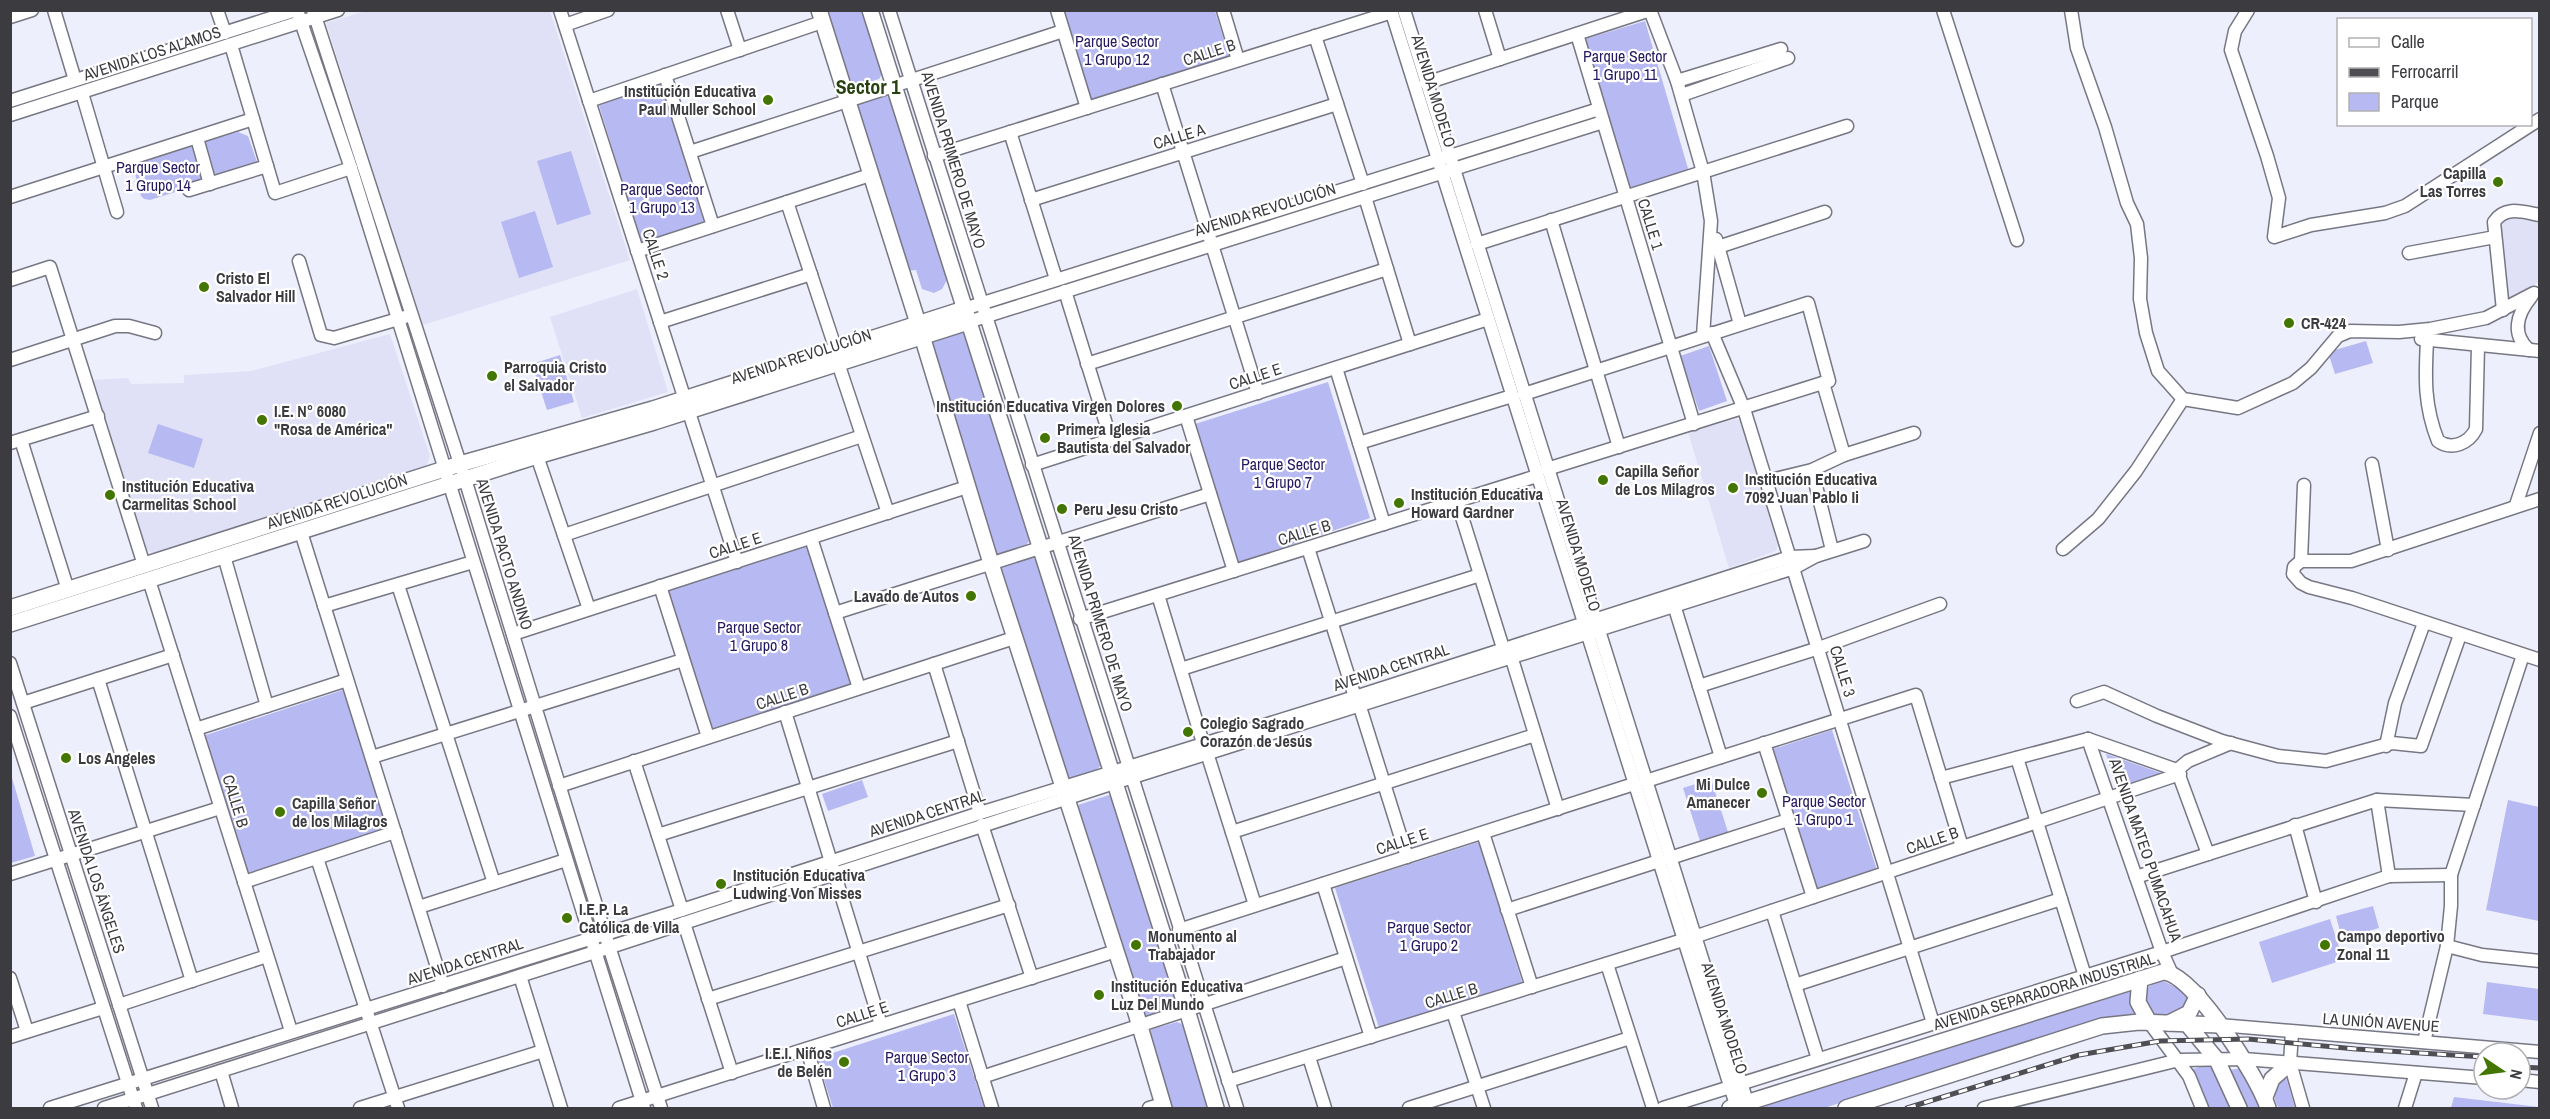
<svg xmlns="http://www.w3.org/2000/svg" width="2550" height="1119" viewBox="0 0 2550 1119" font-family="'Archivo Narrow',sans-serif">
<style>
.built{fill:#e0e1f6}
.green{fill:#b7b9f2}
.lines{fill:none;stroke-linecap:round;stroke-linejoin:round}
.minor-casing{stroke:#767783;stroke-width:15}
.major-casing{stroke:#767783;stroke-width:18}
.minor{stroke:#fff;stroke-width:12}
.major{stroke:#fff;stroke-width:15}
.rail-casing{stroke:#4e4e54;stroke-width:5}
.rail{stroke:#fff;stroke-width:3;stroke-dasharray:9;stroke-linecap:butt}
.poi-dot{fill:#437600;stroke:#fff;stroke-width:2}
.labels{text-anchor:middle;stroke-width:4.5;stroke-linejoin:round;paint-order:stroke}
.park-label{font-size:16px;fill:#251a61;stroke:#fff}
.street-label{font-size:16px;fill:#3b3b40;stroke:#fff}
.poi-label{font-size:16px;font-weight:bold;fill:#3b3b40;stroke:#fff;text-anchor:start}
.quarter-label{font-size:20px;font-weight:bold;fill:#27400f;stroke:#fff}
</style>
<rect width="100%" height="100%" fill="#eeeffd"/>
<!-- built -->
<g class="built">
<polygon points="366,11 550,11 630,260 423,325 326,23"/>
<polygon points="2507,214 2539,221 2539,282 2511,298 2505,298 2499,220"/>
<polygon points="637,289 668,392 582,418 550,317"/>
<polygon points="390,334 430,456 426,467 154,554 146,549 92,380 128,378 131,384 184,383 184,375 251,371"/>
<polygon points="1736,419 1740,420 1778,545 1776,551 1729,568 1688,432"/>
</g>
<!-- green -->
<g class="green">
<polygon points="823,11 862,11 882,74 879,79 850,88"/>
<polygon points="1063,11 1215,11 1229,56 1091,100"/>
<polygon points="1645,21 1689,172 1629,190 1585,39"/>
<polygon points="660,82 704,222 641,242 598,102"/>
<polygon points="886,95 890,99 947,280 942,289 934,293 922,289 916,270 906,271 856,104"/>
<polygon points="238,132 248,136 257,162 255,167 150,200 144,199 141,196 134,170 140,161"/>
<polygon points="571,151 591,214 557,225 537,161"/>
<polygon points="535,211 553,267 519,278 501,222"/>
<path d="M959 331 964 333 966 337 1028 537 1029 541C1024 550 1006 556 996 554L930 340Z"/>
<polygon points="2366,341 2373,363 2335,374 2328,352"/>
<polygon points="1709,346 1727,401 1699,411 1680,356"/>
<polygon points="560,355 574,402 547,410 532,364"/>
<polygon points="1328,382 1370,518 1237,564 1195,424"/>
<polygon points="158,424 203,439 194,468 148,453"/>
<polygon points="808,544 853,686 710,730 667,587"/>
<polygon points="1029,557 1034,558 1040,569 1101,765 1094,773 1070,780 1066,778 1000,569 1003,566"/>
<polygon points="343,690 388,830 249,876 203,736"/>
<polygon points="1832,730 1877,870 1816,890 1770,750"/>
<polygon points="2106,754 2167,775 2117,790"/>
<polygon points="10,771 35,856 11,863 10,863"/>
<polygon points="1711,779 1728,832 1700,841 1683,788"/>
<polygon points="862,780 868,797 828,811 822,794"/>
<polygon points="1109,795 1114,799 1177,1004 1175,1009 1145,1019 1075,809 1078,805"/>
<polygon points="2508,800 2539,807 2539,921 2486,910"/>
<polygon points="1479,842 1523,985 1380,1031 1335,888"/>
<polygon points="2373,906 2379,928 2342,939 2336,916"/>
<polygon points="2330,919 2343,960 2272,983 2259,942"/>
<path d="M2163 981 2180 989 2190 1001 2179 1014 2156 1019 2143 999C2145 988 2151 982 2163 981Z"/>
<polygon points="2487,982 2539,989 2539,1021 2483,1014"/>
<polygon points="2131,988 2132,1004 2137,1019 1902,1083 1824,1108 1765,1108 1763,1102"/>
<polygon points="954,1014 984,1108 833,1108 817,1058"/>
<polygon points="1177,1022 1182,1024 1185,1029 1209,1108 1169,1108 1147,1035 1152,1029"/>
<polygon points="2202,1066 2212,1067 2228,1088 2233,1108 2206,1108 2192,1076 2193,1069"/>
<polygon points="2250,1067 2264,1108 2244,1108 2229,1070"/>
<path d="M2286 1077 2295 1108H2279C2271 1097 2274 1084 2286 1077Z"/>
<polygon points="2454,1097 2539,1107 2539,1108 2451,1108"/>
</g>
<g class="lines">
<defs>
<g id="minor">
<polyline points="54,10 75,80"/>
<polyline points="217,10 225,33"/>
<polyline points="297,10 351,168 644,1108"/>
<polyline points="313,10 465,479 605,934 661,1108"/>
<polyline points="560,10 737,562"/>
<polyline points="727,10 740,50"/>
<polyline points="889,10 1237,1108"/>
<polyline points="1057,10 1087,108"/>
<polyline points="1223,10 1238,60"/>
<polyline points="1391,10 1737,1108"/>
<polyline points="1404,10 1749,1108"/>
<polyline points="1485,10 1500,59"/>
<polyline points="1650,10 1677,81 1703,172 1711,221 1703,336"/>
<polyline points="1943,10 2017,240"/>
<polyline points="2071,10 2077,48 2105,127 2127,203 2137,224 2141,258 2140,299 2146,333 2158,371 2183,399 2238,408 2293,383 2311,368 2338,336 2350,331 2399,332 2430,329 2486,318 2534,293"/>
<polyline points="2248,10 2235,31 2231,50 2267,156 2279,198 2274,237 2311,225 2385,213 2405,206 2540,119"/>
<polyline points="10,17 32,10"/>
<polyline points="565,25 608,10"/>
<polyline points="1577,34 1694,424"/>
<polyline points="1315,36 1363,184"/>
<polyline points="231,45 275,193 351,168"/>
<polyline points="665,75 713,226"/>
<polyline points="1677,81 1781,49"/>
<polyline points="1426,83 1650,10"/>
<polyline points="1162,84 1258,393"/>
<polyline points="82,93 117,212"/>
<polyline points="1682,95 1788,58"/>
<polyline points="10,101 296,10"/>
<polyline points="589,101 822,22"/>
<polyline points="10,115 338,10"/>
<polyline points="1010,132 1056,279"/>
<polyline points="197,138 210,184"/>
<polyline points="690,152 1063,31"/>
<polyline points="934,156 1392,12"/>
<polyline points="189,190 267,166"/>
<polyline points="10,197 253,119"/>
<polyline points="1365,197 1410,344"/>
<polyline points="1031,200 1337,104"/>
<polyline points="787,202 836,350"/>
<polyline points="1551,220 1619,447"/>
<polyline points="1716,239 1740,324"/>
<polyline points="1477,244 1847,126"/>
<polyline points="1718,247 1825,212"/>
<polyline points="637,251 870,175"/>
<polyline points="2409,253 2495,237"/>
<polyline points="299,261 321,335 334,338 405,317"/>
<polyline points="10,280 50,267 144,565"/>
<polyline points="1065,291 1111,440"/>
<polyline points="964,309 1599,109"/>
<path d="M2503 310 2494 222C2505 205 2523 212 2540 215"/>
<polyline points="660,322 811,274"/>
<polyline points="968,322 1603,122"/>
<polyline points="1712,333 1744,409 1933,1023"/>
<polyline points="2421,339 2540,351"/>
<path d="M2427 341C2425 378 2424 406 2438 441 2452 451 2469 443 2476 429L2478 346"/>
<path d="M2529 350C2511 334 2517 314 2531 297"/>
<polyline points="10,360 115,326 129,326 155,333"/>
<polyline points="838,363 888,513"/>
<polyline points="1087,364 1387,269"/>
<polyline points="1336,368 1384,524"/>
<polyline points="1823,383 1844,455"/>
<polyline points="1524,394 1808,303 1829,381 1547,469"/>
<polyline points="1186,416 1234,571"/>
<polyline points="21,440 68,590"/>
<polyline points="10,443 98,416"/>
<polyline points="1359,443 1512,396"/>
<polyline points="537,456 589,609"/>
<polyline points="2372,464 2388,550"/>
<polyline points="1032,465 1488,319"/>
<polyline points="1812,470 1832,550"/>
<polyline points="1767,481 1812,470 1844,455 1914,433"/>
<polyline points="2540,499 2351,561 2301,561 2294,567 2293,574 2301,583 2309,587 2352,598 2540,660"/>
<polyline points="1457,501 1503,648"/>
<polyline points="2516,505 2540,433"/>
<polyline points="301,532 443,986"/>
<polyline points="564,535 862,436"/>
<polyline points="811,538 859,688"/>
<polyline points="1308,548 1355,697"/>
<polyline points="2063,549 2098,519 2136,471 2183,399"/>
<polyline points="224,556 267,706"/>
<polyline points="2301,561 2304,485"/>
<polyline points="149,580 291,1031"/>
<polyline points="398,585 494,883"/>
<polyline points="660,586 708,737"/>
<polyline points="1158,595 1203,743"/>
<polyline points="1674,605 1721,757"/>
<polyline points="324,606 473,562"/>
<polyline points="835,613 1210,494"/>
<polyline points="1080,619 1537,476"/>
<polyline points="513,634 967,487"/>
<polyline points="1511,656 1558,809"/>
<polyline points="10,663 152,1108"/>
<polyline points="934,664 980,813"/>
<polyline points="1181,669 1480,575"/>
<polyline points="98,679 192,981"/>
<polyline points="1699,686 1819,648 1940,604"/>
<polyline points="2077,701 2104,692 2157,716 2222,741 2278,756 2326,761 2392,743 2421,746 2460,635"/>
<polyline points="23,703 173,655"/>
<polyline points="1360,707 1407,857"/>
<polyline points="785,712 881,1025"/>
<polyline points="10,716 136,1108"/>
<polyline points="196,729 347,680"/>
<polyline points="2088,739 2162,952 2171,972"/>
<polyline points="2088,739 2177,770 2208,854"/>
<polyline points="1764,743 1813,897"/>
<polyline points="2386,746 2395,703 2424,623"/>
<polyline points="1207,753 1255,905"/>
<polyline points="372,757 683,660"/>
<polyline points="2017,758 2085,976"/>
<polyline points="634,761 682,910"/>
<polyline points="2177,770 2188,761 2231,743"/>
<polyline points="1941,778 2088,739"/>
<polyline points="1646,781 1916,695 1962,847"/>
<polyline points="559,786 1014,638"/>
<polyline points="2377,800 2389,876"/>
<polyline points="982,825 1032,978"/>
<polyline points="2295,825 2316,902"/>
<polyline points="1232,832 1535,735"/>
<polyline points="1483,833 1532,987"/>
<polyline points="658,835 958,741"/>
<polyline points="317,858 398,1108"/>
<polyline points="1670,858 1788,820"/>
<polyline points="10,874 220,808"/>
<polyline points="2136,877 2377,800 2474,805"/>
<polyline points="244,882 395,832"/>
<polyline points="1323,884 1371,1037"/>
<polyline points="419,907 566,860"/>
<polyline points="1507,910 1659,861"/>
<polyline points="1772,911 1818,1059"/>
<polyline points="684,923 732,1073"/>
<polyline points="1179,930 1634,784"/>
<polyline points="1694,937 2180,774"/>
<polyline points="2447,946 2482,955 2540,961"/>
<polyline points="1607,964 1653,1108"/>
<polyline points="520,976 561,1108"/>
<polyline points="10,978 27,1031"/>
<polyline points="1795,985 2061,899"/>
<polyline points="708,999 1009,905"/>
<polyline points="959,1001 992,1108"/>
<polyline points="119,1005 267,956"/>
<polyline points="1453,1012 1484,1108"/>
<polyline points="2149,1022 2189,1076 2202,1108"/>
<polyline points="2219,1025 2540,1052"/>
<polyline points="2292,1032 2290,1063 2303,1108"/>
<polyline points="10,1037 103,1008"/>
<polyline points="2424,1042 2447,946 2451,906 2451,875 2523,655"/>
<polyline points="807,1049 824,1108"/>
<polyline points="1309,1057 1325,1108"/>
<polyline points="221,1071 232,1108"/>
<polyline points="982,1077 1346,958"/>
<polyline points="2520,1080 2540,1082"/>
<polyline points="1228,1081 1683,940"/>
<polyline points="50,1108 682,910 980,813 1355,697 1790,557 1816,556"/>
<polyline points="104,1108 595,952 1114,783 1794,568 1816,556 1864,541"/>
<polyline points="360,1108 543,1051"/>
<polyline points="619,1108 1116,951"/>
<polyline points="1149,1108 1163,1104"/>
<polyline points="1409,1108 1630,1038"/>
<polyline points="1663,1108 2162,952 2389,876 2451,875"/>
<polyline points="1984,1108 2179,1060 2244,1059 2484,1078"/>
<polyline points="2405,1108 2416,1073"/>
</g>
<g id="major">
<polyline points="819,10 922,336 994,573 1136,1013 1164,1108"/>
<polyline points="870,10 1187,1010 1216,1108"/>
<polyline points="10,608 460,464 653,409 964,309"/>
<polyline points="10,624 537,456 654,422 968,322"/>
<polyline points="2140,979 2138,1002 2149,1022"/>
<polyline points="2169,1023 2189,1013 2198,995"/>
<polyline points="2188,1025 2217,1060 2239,1108"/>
<polyline points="2265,1097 2272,1079 2290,1063"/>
<path d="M1730 1108 2163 972C2194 973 2259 1079 2268 1108"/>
<polyline points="1846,1108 2102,1026 2139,1022 2219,1025"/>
</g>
</defs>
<!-- minor casing -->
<use href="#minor" class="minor-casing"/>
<!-- major casing -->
<use href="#major" class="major-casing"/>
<!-- minor -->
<use href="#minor" class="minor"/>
<!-- major -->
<use href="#major" class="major"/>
<defs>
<g id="rail">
<polyline points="2520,1067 2540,1068"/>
<polyline points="1907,1108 2079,1055 2160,1041 2248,1039 2356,1049 2484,1057"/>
</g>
</defs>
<!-- rail casing -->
<use href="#rail" class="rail-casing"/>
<!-- rail -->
<use href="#rail" class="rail"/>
</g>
<!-- markers -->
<g class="poi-dot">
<circle cx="768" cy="100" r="6"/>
<circle cx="2498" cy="182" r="6"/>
<circle cx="204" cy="287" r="6"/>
<circle cx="2289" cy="323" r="6"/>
<circle cx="492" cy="376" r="6"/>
<circle cx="1177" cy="406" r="6"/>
<circle cx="262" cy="420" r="6"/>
<circle cx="1045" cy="438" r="6"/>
<circle cx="1603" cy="480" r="6"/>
<circle cx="1733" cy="488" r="6"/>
<circle cx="110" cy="495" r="6"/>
<circle cx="1399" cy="503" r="6"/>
<circle cx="1062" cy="509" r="6"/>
<circle cx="971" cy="596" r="6"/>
<circle cx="1188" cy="732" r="6"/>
<circle cx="66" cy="758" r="6"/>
<circle cx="1762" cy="793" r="6"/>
<circle cx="280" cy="812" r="6"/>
<circle cx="721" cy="884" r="6"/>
<circle cx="567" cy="918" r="6"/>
<circle cx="1136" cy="945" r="6"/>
<circle cx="2325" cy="945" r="6"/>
<circle cx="1099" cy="995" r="6"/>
<circle cx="844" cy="1062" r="6"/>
</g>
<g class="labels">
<!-- park labels -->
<g class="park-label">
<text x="1117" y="47">Parque Sector<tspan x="1117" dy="18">1 Grupo 12</tspan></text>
<text x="1625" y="62">Parque Sector<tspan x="1625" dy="18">1 Grupo 11</tspan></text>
<text x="158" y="173">Parque Sector<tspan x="158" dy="18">1 Grupo 14</tspan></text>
<text x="662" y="195">Parque Sector<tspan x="662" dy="18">1 Grupo 13</tspan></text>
<text x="1283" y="470">Parque Sector<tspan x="1283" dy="18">1 Grupo 7</tspan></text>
<text x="759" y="633">Parque Sector<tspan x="759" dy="18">1 Grupo 8</tspan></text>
<text x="1824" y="807">Parque Sector<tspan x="1824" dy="18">1 Grupo 1</tspan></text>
<text x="1429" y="933">Parque Sector<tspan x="1429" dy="18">1 Grupo 2</tspan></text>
<text x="927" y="1063">Parque Sector<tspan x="927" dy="18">1 Grupo 3</tspan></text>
</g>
<!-- street labels -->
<g class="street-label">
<text transform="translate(1209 52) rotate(-18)" y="6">CALLE B</text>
<text transform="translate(152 53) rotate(-18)" y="6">AVENIDA LOS ALAMOS</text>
<text transform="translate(1434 91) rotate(73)" y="6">AVENIDA MODELO</text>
<text transform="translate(1179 136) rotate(-17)" y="6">CALLE A</text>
<text transform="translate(954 160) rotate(73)" y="6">AVENIDA PRIMERO DE MAYO</text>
<text transform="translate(1265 209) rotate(-17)" y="6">AVENIDA REVOLUCIÓN</text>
<text transform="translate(1651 224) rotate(73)" y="6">CALLE 1</text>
<text transform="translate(656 254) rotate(72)" y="6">CALLE 2</text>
<text transform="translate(801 356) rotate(-18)" y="6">AVENIDA REVOLUCIÓN</text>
<text transform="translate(1255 376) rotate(-18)" y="6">CALLE E</text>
<text transform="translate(337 501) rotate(-18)" y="6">AVENIDA REVOLUCIÓN</text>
<text transform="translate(1304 532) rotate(-17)" y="6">CALLE B</text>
<text transform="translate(735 545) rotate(-18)" y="6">CALLE E</text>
<text transform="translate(505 554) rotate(73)" y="6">AVENIDA PACTO ANDINO</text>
<text transform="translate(1579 555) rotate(73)" y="6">AVENIDA MODELO</text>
<text transform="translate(1101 623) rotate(73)" y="6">AVENIDA PRIMERO DE MAYO</text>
<text transform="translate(1391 667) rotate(-18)" y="6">AVENIDA CENTRAL</text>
<text transform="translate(1843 671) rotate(73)" y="6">CALLE 3</text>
<text transform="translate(782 696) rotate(-18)" y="6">CALLE B</text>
<text transform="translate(236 801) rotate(73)" y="6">CALLE B</text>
<text transform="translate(927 813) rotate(-18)" y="6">AVENIDA CENTRAL</text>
<text transform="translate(1932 840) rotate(-19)" y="6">CALLE B</text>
<text transform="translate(1402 841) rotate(-18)" y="6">CALLE E</text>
<text transform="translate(2146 850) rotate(71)" y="6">AVENIDA MATEO PUMACAHUA</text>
<text transform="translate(97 881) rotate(72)" y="6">AVENIDA LOS ÁNGELES</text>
<text transform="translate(465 961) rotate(-18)" y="6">AVENIDA CENTRAL</text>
<text transform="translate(2044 991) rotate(-17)" y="6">AVENIDA SEPARADORA INDUSTRIAL</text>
<text transform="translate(1451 995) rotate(-17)" y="6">CALLE B</text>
<text transform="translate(862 1014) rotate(-18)" y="6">CALLE E</text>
<text transform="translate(1725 1018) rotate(72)" y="6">AVENIDA MODELO</text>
<text transform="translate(2381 1022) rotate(4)" y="6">LA UNIÓN AVENUE</text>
</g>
<!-- poi labels -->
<g class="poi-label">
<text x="756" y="97" text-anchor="end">Institución Educativa<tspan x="756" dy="18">Paul Muller School</tspan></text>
<text x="2486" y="179" text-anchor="end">Capilla<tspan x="2486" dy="18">Las Torres</tspan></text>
<text x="216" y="284">Cristo El<tspan x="216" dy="18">Salvador Hill</tspan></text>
<text x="2301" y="329">CR-424</text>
<text x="504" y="373">Parroquia Cristo<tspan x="504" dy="18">el Salvador</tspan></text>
<text x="1165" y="412" text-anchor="end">Institución Educativa Virgen Dolores</text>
<text x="274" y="417">I.E. N° 6080<tspan x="274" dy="18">"Rosa de América"</tspan></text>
<text x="1057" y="435">Primera Iglesia<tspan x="1057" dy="18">Bautista del Salvador</tspan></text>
<text x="1615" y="477">Capilla Señor<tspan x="1615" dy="18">de Los Milagros</tspan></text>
<text x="1745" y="485">Institución Educativa<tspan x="1745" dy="18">7092 Juan Pablo Ii</tspan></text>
<text x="122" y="492">Institución Educativa<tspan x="122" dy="18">Carmelitas School</tspan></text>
<text x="1411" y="500">Institución Educativa<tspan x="1411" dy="18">Howard Gardner</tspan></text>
<text x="1074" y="515">Peru Jesu Cristo</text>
<text x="959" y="602" text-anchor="end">Lavado de Autos</text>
<text x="1200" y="729">Colegio Sagrado<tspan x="1200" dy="18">Corazón de Jesús</tspan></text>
<text x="78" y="764">Los Angeles</text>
<text x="1750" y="790" text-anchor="end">Mi Dulce<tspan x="1750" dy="18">Amanecer</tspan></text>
<text x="292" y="809">Capilla Señor<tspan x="292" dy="18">de los Milagros</tspan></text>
<text x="733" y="881">Institución Educativa<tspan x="733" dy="18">Ludwing Von Misses</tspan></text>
<text x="579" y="915">I.E.P. La<tspan x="579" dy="18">Católica de Villa</tspan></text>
<text x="1148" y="942">Monumento al<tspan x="1148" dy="18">Trabajador</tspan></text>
<text x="2337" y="942">Campo deportivo<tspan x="2337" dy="18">Zonal 11</tspan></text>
<text x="1111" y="992">Institución Educativa<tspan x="1111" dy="18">Luz Del Mundo</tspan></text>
<text x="832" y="1059" text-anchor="end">I.E.I. Niños<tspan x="832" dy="18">de Belén</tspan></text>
</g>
<!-- quarter labels -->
<g class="quarter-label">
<text x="868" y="94">Sector 1</text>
</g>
</g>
<!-- border -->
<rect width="2550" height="1119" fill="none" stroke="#3b3b40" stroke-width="24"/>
<!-- legend -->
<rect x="2337" y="18" width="195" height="108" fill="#ffffff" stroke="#b1b1b3" stroke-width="1.5"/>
<rect x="2349" y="38" width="30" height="9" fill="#ffffff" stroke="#b1b1b3" stroke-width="1.5"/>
<text x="2391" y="48" font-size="18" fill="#3b3b40">Calle</text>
<rect x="2349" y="68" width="30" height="9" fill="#4e4e54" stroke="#b1b1b3" stroke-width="1.5"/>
<text x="2391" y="78" font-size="18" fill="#3b3b40">Ferrocarril</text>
<rect x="2349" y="93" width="30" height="18" fill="#b7b9f2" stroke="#b1b1b3" stroke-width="1.5"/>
<text x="2391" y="108" font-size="18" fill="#3b3b40">Parque</text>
<!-- north arrow -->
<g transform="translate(2502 1071) rotate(103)"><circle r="28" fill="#ffffff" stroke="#b1b1b3" stroke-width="1.5"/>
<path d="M0-4.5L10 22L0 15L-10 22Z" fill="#437600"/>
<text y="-9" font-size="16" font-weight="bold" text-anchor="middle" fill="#3b3b40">N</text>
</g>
</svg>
